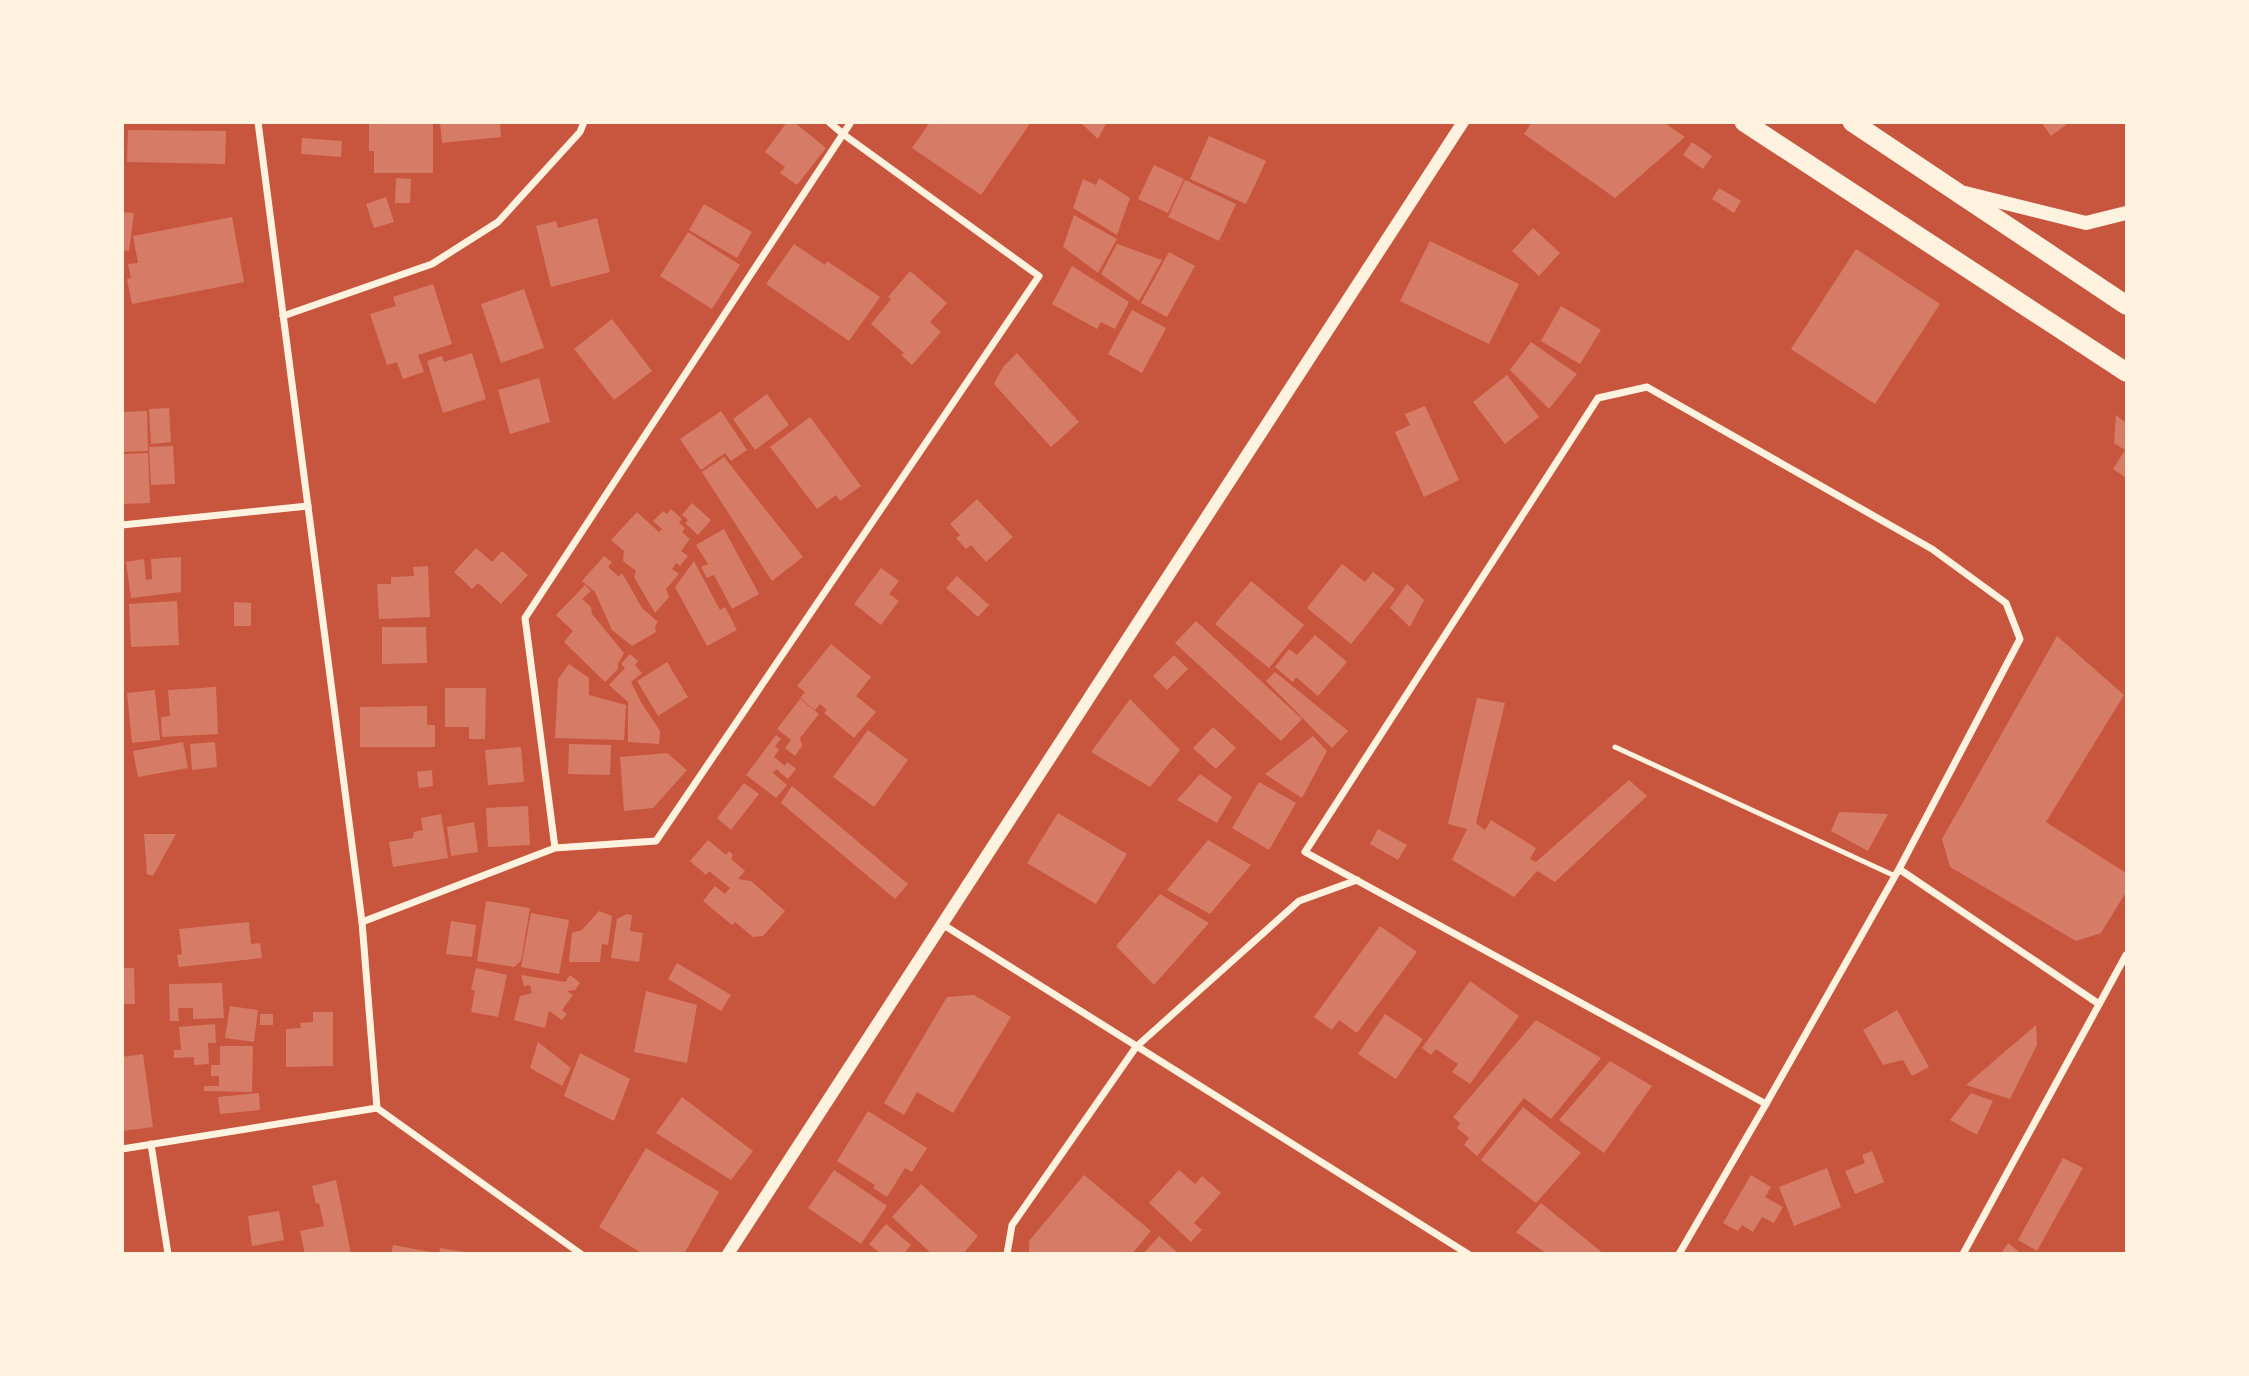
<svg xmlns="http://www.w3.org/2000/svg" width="2249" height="1376" viewBox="0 0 2249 1376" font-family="Commissioner,sans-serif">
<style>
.building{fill:#d67c66}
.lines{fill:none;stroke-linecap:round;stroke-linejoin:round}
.service{stroke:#fff3e0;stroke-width:5}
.minor{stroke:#fff3e0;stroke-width:7}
.tertiary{stroke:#fff3e0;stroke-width:12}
.secondary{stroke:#fff3e0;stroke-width:14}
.trunk{stroke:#fff3e0;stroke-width:19}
</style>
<rect width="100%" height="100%" fill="#c8553d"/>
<!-- building -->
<g class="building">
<polygon points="369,122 433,122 433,173 374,173 374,151 369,151"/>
<polygon points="440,122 500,122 501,137 442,143"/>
<polygon points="787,122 794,122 826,148 797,185 780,173 785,167 765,152"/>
<polygon points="930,122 1031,122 981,195 912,148"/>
<polygon points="1080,122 1107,122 1098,139"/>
<polygon points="1532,122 1663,122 1685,137 1615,198 1524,134"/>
<polygon points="2041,122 2070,122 2051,136"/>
<polygon points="128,130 226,131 225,164 127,162"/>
<polygon points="1209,136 1266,161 1246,204 1190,179"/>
<polygon points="302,138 342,141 341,157 301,154"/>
<polygon points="1692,142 1712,156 1703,169 1683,155"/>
<polygon points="1154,165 1184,179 1168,213 1138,199"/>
<polygon points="396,178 411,179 410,203 395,203"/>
<polygon points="1099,178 1130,198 1117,235 1073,208 1083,179 1096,185"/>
<polygon points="1185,180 1236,204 1219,241 1168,217"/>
<polygon points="1719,188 1741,201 1734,213 1712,199"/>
<polygon points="386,197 394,222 374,228 366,204"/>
<polygon points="704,204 752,232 737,258 689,230"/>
<polygon points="122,212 134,213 129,251 122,250"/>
<polygon points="1074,215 1117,239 1098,273 1063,247"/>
<polygon points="232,217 244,282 132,304 127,279 131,278 128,264 138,263 133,236"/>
<polygon points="597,218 610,272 551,287 536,226 556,221 558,228"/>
<polygon points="1533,228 1560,253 1539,276 1512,251"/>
<polygon points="688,232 740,265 712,309 660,276"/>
<polygon points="1430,241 1519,284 1489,344 1400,301"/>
<polygon points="794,244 825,265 827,261 880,297 849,341 766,284"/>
<polygon points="1117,244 1162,260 1139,301 1101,274"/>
<polygon points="1856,249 1940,304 1875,404 1791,349"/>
<polygon points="1169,252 1195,266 1167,317 1141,303"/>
<polygon points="1072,266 1129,302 1115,329 1101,322 1097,329 1052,304"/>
<polygon points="910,271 947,303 930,322 941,332 912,365 901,355 904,353 871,324 891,299 888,297"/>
<polygon points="433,284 452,344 418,355 424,372 403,379 397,362 387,365 370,314 396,306 393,297"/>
<polygon points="524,289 544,348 501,363 481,304"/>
<polygon points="1561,306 1601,330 1580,364 1541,341"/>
<polygon points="1132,310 1166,328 1142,373 1108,354"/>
<polygon points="612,319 652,371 614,400 574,349"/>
<polygon points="1531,342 1577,374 1549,409 1510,370"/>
<polygon points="472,353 486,399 443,413 427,361 442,356 444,362"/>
<polygon points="1017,353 1079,422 1051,447 994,384 1003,367"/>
<polygon points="1507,375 1539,417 1505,444 1473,402"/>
<polygon points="539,378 550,422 510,434 498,390"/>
<polygon points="767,394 789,425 755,450 733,419"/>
<polygon points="1425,406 1459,480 1424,497 1395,432 1410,425 1405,414"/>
<polygon points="169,408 171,442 151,444 149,409"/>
<polygon points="147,411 148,451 122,452 122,412"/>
<polygon points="721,411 747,450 731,461 725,453 701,470 680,439"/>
<polygon points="2116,415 2126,423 2126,478 2113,469 2125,450 2114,443"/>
<polygon points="810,417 861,486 840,501 836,495 817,509 770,447"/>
<polygon points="173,446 175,484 151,485 149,447"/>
<polygon points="148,453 150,503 122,504 122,454"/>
<polygon points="724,457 803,557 772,581 702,472"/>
<polygon points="977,499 1013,537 986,562 971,545 966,549 956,538 960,535 950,524"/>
<polygon points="692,503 711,520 698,535 685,523 688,520 682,515"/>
<polygon points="671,509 682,519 679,523 685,528 682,532 690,539 681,551 688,556 680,566 676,563 672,569 679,574 666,589 669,597 655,613 634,577 636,571 623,561 624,551 611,540 637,512 659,532 662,529 653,521 663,511 667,514"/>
<polygon points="724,529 759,594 732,609 714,575 707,578 701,567 708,564 696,545"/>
<polygon points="476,548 492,562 502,551 528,575 501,604 478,583 472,589 454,572"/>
<polygon points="604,556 612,562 608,567 619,577 622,573 642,608 658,622 655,626 656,632 632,646 612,630 595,592 582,581"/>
<polygon points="181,557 181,592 131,598 126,562 144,559 146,580 152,579 151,559"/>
<polygon points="694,561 720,610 725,607 737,630 707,646 675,587"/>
<polygon points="1342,564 1365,582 1373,572 1395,589 1351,644 1307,608"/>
<polygon points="428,566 430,617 379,619 377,584 391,584 391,577 414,576 413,567"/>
<polygon points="881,568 899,581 889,594 899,601 881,625 854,604"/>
<polygon points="957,576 989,605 978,617 946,588"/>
<polygon points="1251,581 1304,625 1269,668 1215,624"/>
<polygon points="1407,584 1424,600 1410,627 1390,608"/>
<polygon points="585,585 591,591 582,599 591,607 592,614 624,653 618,664 618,669 605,682 564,642 573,631 556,615"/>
<polygon points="177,601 179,645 131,647 129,604"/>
<polygon points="234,602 251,603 251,626 234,626"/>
<polygon points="1196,621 1302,719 1281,741 1175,643"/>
<polygon points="382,627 426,627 427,663 382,664"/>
<polygon points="1315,635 1347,662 1318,696 1296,677 1293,682 1275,667 1289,649 1297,655"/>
<polygon points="2057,636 2124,695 2046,822 2126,873 2126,892 2101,933 2076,941 1950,867 1942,839"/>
<polygon points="831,644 871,677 856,696 876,712 854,738 824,713 827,710 820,704 815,710 800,698 805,692 797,686"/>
<polygon points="630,654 638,661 635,665 642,673 631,682 641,702 660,731 659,744 628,742 628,702 609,685 625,668 621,664"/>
<polygon points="1174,655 1188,669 1167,690 1153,676"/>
<polygon points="667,662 688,697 658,716 637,681"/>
<polygon points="569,664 589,678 589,695 626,705 624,740 555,738 558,679"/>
<polygon points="1275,672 1348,731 1332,748 1266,681"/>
<polygon points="216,687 218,734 162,737 161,717 170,716 168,690"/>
<polygon points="445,688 486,688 485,739 469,739 469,727 445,727"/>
<polygon points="155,690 160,740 132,743 127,693"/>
<polygon points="1477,698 1505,703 1476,823 1485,830 1491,820 1536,848 1530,859 1536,862 1629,780 1647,796 1555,882 1537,871 1514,897 1452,860 1467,829 1448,824"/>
<polygon points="800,699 819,714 800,738 802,746 795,756 785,748 791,740 777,729"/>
<polygon points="1130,699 1180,750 1150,787 1091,752"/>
<polygon points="427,706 427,725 435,725 435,747 360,747 360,707"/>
<polygon points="1213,727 1236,748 1216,769 1193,748"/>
<polygon points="868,730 908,760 874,807 833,777"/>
<polygon points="776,735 781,739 775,746 779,750 774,757 785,766 787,762 796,769 788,779 776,769 773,773 787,785 776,798 746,775"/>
<polygon points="1313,736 1327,751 1302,798 1265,774"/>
<polygon points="183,742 188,768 138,777 133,751"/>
<polygon points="215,742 217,767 192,770 190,744"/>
<polygon points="569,744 611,745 610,775 568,774"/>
<polygon points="521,747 524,782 488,785 485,750"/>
<polygon points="667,753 687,770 653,808 624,811 620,757"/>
<polygon points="432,770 433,786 419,788 417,772"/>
<polygon points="1200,774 1232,797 1217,823 1177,800"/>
<polygon points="1259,782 1296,803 1269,850 1232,828"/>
<polygon points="744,783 759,794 731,830 717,818"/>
<polygon points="792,786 908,884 895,899 781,803"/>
<polygon points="528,806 530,845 488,847 486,808"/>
<polygon points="1839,812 1888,814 1868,851 1831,831"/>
<polygon points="1058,813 1127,854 1096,904 1027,863"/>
<polygon points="441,814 448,858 393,867 389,842 413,838 414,832 423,830 421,818"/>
<polygon points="474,822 478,852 451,856 447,827"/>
<polygon points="1378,829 1407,845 1398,860 1370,844"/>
<polygon points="144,834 176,834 153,876 147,874"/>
<polygon points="708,840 726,855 729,851 733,855 731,859 745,871 738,879 751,881 785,911 763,936 753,937 735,922 732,925 703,901 715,886 725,894 730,888 709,871 706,875 690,861"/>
<polygon points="1208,840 1251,865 1210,914 1167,890"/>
<polygon points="1160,894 1209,923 1154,985 1116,946"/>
<polygon points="486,901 530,908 521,961 514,967 477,961"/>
<polygon points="599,911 612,916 608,945 602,944 600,962 569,962 572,933 582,930"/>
<polygon points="531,913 569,920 559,974 521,967"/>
<polygon points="627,914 632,915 630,931 643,933 639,962 611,958 617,919"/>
<polygon points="451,921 476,925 472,957 446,954"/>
<polygon points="249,922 251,944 260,943 262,958 179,967 177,955 182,954 179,929"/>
<polygon points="1380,926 1417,952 1357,1033 1339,1020 1332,1030 1314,1017"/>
<polygon points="677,963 731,995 721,1011 668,979"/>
<polygon points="122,968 134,968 135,1004 122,1004"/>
<polygon points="476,968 507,975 498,1017 471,1012 475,990 471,990"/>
<polygon points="521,975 565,982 570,975 580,983 575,990 567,991 573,995 562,1010 567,1014 562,1020 549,1011 545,1028 514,1020 520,996 532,993 530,985 524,986"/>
<polygon points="1470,981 1519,1016 1470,1084 1452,1072 1458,1064 1436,1049 1431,1055 1422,1048"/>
<polygon points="222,983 224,1018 193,1019 193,1008 178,1008 179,1021 170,1021 169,984"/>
<polygon points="646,991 697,1005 687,1063 634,1052"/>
<polygon points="974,995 1011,1017 953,1113 917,1092 904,1115 884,1103 947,997"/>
<polygon points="230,1006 258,1010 254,1042 225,1038"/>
<polygon points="1897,1010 1929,1067 1912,1076 1903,1060 1883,1065 1863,1030"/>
<polygon points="313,1012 333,1012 333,1066 286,1067 286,1029 301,1028 300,1023 313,1022"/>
<rect x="260" y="1014" width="13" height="11"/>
<polygon points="1385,1014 1423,1039 1396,1079 1358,1054"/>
<polygon points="1536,1020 1601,1058 1551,1119 1524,1098 1477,1156 1464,1145 1469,1138 1457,1128 1460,1123 1453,1117"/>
<polygon points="215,1024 216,1043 208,1043 209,1064 194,1065 194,1057 174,1058 174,1050 181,1050 179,1027"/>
<polygon points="2036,1025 2037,1045 2010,1099 1966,1085"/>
<polygon points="538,1042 571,1068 562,1086 530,1068"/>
<polygon points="220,1046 253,1046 252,1092 204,1091 204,1086 219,1086 219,1076 211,1076 211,1065 220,1065"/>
<polygon points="580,1053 630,1079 614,1121 564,1096"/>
<polygon points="143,1054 153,1127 122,1131 122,1057"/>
<polygon points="1610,1061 1652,1086 1604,1153 1559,1120"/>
<polygon points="259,1093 260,1110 220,1114 218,1097"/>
<polygon points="1971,1093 1993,1101 1977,1135 1950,1120"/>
<polygon points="682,1097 753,1151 731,1180 656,1133"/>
<polygon points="1523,1107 1581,1153 1536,1203 1481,1160"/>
<polygon points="868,1111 927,1148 912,1172 905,1168 887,1197 873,1188 875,1185 837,1161"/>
<polygon points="646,1148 719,1192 684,1254 643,1254 599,1227"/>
<polygon points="1872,1151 1884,1182 1855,1194 1845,1171 1865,1163 1862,1155"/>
<polygon points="2063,1158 2083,1168 2037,1251 2018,1240"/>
<polygon points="1827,1168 1841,1207 1794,1226 1779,1187"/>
<polygon points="834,1170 887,1206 861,1244 808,1208"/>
<polygon points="1179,1170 1195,1184 1202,1176 1221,1193 1194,1223 1202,1230 1191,1242 1149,1203"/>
<polygon points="1084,1175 1151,1231 1132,1254 1029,1254 1029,1241"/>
<polygon points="1751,1175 1771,1187 1765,1197 1783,1207 1774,1223 1762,1217 1753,1232 1742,1225 1738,1231 1723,1223"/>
<polygon points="336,1180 351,1254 305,1254 300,1231 324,1226 319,1203 316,1204 312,1186"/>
<polygon points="921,1184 978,1236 963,1254 932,1254 892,1217"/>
<polygon points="1541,1203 1604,1254 1547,1254 1516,1232"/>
<polygon points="279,1211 284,1240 252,1246 248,1216"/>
<polygon points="886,1224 911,1245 904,1254 881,1254 869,1244"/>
<polygon points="1159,1236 1179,1254 1143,1254"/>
<polygon points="2008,1243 2022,1254 2002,1252"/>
<polygon points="393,1245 431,1252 430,1254 391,1254"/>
<polygon points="440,1248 465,1252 465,1254 439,1254"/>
</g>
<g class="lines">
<!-- service -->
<polyline class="service" points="1615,747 1895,876"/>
<!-- minor -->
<g class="minor">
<polyline points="829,122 843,134 851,122"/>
<polyline points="283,316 432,264 498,222 580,132 584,122"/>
<polyline points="122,525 308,506"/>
<polyline points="1899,869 1766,1104 1305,852 1598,398 1647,387 1932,549 2006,603 2020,639 1899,869 2099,1004"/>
<polyline points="362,922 555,848 525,618 843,134 1039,276 656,841 555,848"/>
<polyline points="942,924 1468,1254"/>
<polyline points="377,1108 581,1254"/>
<polyline points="151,1144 168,1254"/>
<polyline points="122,1149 377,1108 362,922 258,122"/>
<polyline points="1007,1254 1012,1225 1136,1047 1299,901 1357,880"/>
<polyline points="1679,1254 1766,1104"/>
<polyline points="1963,1254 2126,955"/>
</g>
<!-- tertiary -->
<polyline class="tertiary" points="728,1254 1463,122"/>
<!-- secondary -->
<polyline class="secondary" points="1965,193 2086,223 2126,213"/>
<!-- trunk -->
<g class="trunk">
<polyline points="1744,122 2126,372"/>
<polyline points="1852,122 2126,305"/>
</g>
</g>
<!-- border -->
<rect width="2249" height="1376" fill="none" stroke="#fff3e0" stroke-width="248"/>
</svg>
